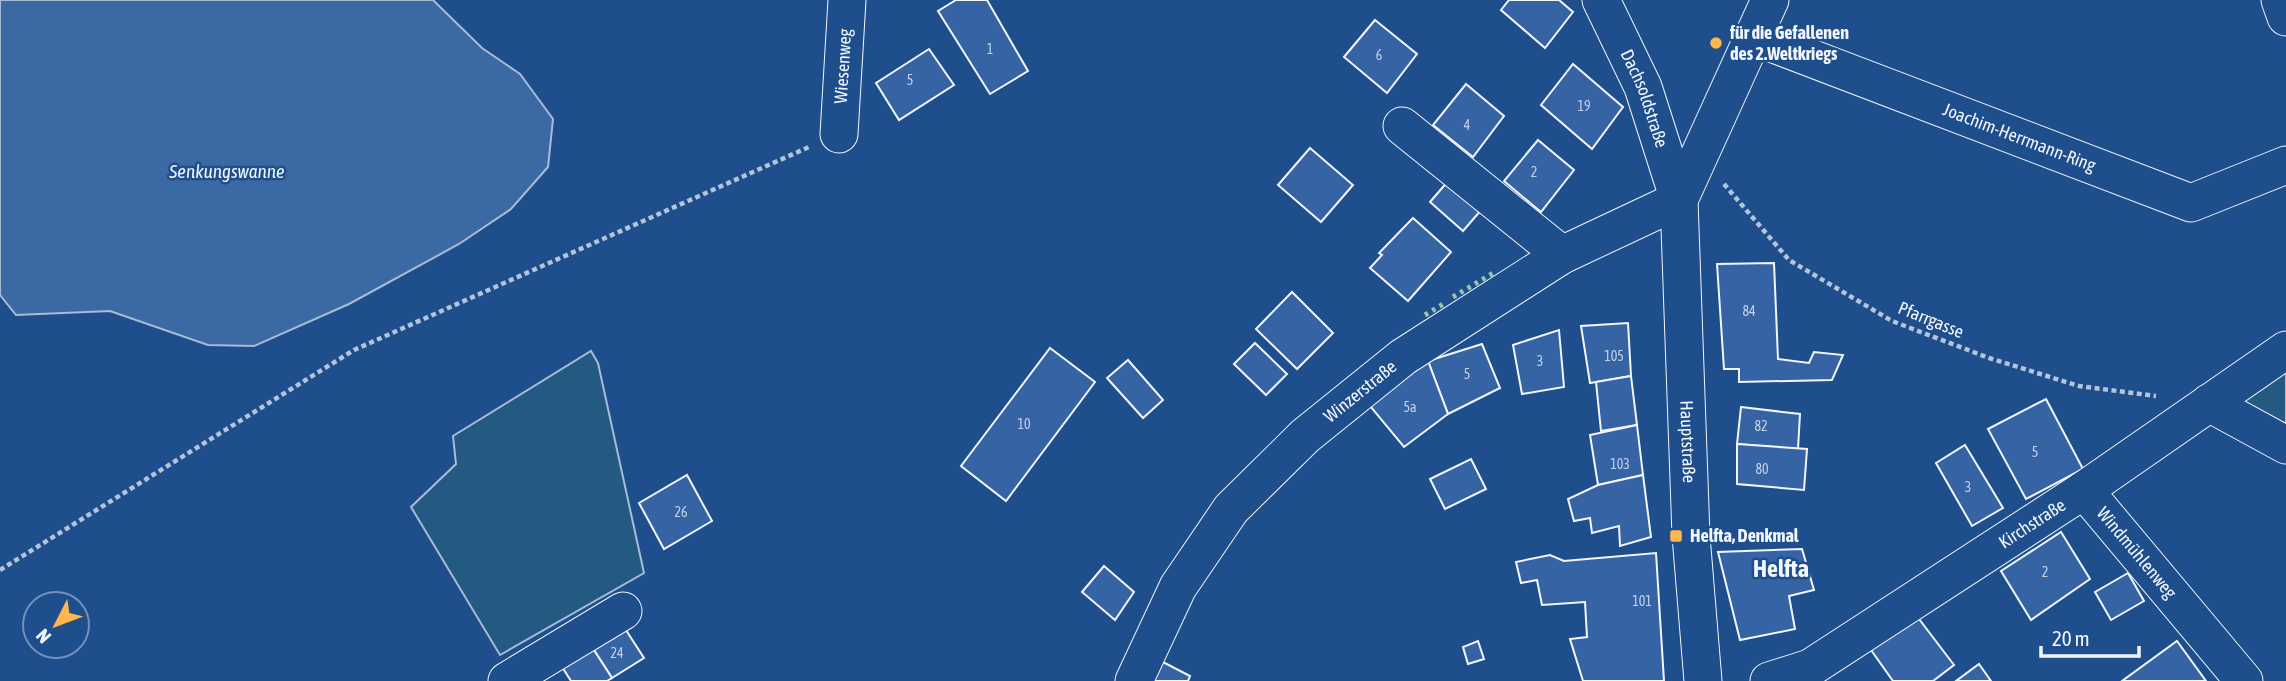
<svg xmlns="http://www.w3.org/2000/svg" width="2286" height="681" viewBox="0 0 2286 681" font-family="'Asap Condensed',sans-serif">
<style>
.green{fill:#245a82;stroke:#a8bbd7;stroke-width:2}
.water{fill:#3b69a3;stroke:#a8bbd7;stroke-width:2}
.building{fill:#3563a3;stroke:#f2f6ff;stroke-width:2}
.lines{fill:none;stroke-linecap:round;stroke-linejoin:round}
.minor-casing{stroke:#f2f6ff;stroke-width:39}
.path{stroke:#b3c4dc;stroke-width:4.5;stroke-dasharray:5 3.5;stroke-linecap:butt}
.minor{stroke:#1f4e8c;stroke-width:37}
.hedge{stroke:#97c8a6;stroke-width:5;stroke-dasharray:3.5 5;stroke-linecap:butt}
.poi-dot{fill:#ffb74d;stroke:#1f4e8c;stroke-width:2.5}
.labels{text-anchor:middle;stroke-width:5;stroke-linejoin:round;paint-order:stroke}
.number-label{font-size:14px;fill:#c3d1e8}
.poi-label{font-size:18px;font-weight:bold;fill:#f2f6ff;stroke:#1f4e8c;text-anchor:start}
.street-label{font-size:18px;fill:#f2f6ff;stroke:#1f4e8c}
.water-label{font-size:19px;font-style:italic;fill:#f2f6ff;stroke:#1f4e8c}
.district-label{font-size:24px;font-weight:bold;fill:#f2f6ff;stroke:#1f4e8c}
</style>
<rect width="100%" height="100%" fill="#1f4e8c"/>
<!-- green -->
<g class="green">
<polygon points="591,351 598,363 644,573 500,655 411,507 456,464 453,436"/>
<polygon points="2286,360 2286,433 2227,399"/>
</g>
<!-- water -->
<polygon class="water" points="0,0 433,0 482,48 520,74 553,119 548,167 511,209 459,244 349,304 254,346 208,345 110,311 16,315 0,295"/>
<!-- building -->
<g class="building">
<polygon points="956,0 987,0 1028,71 990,94 938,11"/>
<polygon points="1509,0 1559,0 1573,12 1545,48 1501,10"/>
<polygon points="1375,20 1417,54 1387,93 1344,57"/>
<polygon points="929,49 954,85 899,120 876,83"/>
<polygon points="1573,64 1623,107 1592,149 1541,105"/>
<polygon points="1466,84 1504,116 1473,157 1433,125"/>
<polygon points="1538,140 1574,170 1541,212 1504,181"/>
<polygon points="1310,148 1353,185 1321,222 1278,185"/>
<polygon points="1449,180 1482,209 1463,231 1430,202"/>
<polygon points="1413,218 1451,252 1408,301 1370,268 1382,255 1379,253"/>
<polygon points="1774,263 1778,359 1809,363 1814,352 1843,355 1832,380 1739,382 1739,369 1724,369 1717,264"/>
<polygon points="1292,292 1333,333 1297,369 1256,329"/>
<polygon points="1628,323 1631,376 1590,383 1581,326"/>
<polygon points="1559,330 1564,387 1522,394 1513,345"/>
<polygon points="1255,343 1287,374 1266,395 1234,364"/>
<polygon points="1482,344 1500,388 1448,414 1428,361"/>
<polygon points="1050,348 1095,382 1006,501 961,466"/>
<polygon points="1128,360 1163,400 1143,418 1107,378"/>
<polygon points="1428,361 1448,414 1404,447 1370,406"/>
<polygon points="1631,376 1637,425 1601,431 1596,382"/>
<polygon points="2046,399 2083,469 2026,499 1988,429"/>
<polygon points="1741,407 1800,414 1798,449 1737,444"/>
<polygon points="1637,425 1643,475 1598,485 1590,435"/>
<polygon points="1737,444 1807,449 1804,490 1737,484"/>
<polygon points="1965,445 2003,508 1972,526 1936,463"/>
<polygon points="1471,459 1486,489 1445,509 1430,479"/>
<polygon points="687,475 712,521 664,549 639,503"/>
<polygon points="1643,475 1651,537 1620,546 1619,526 1592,533 1590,518 1574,521 1568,499 1598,485"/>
<polygon points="2061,532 2090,579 2031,620 2001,571"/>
<polygon points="1802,549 1814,590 1789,596 1795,629 1740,640 1718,552"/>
<polygon points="1656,553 1664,681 1583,681 1570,639 1587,637 1585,602 1542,605 1537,580 1521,583 1516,562 1550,555 1564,561"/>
<polygon points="1104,566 1134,592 1115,620 1082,592"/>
<polygon points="2128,573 2144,601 2111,620 2095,592"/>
<polygon points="1916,615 1954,665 1933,681 1893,681 1871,650"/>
<polygon points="622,624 644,658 612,678 590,644"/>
<polygon points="1478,641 1484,659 1468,664 1463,647"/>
<polygon points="2177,641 2206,681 2122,681"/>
<polygon points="590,644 612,678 607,681 571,681 559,662"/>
<polygon points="1159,660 1190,676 1188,681 1149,681"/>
<polygon points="1979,664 1991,681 1956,681"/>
</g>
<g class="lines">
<defs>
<g id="minor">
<path id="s1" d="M1601 0 1643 87 1679 200 1691 536 1703 681"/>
<polyline points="2280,0 2286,17"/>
<path id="s2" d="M1753 36 2191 203 2286 165"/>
<polyline points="1402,126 1562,255"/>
<path id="s3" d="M839 134 847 0"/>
<polyline points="1679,200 1770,0"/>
<polyline points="2209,403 2286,445"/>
<path id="s4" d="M2084 490 2244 681"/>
<polyline points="507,681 623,611"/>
<path id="s5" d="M1134 681 1178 587 1231 509 1305 436 1403 357 1562 255 1679 200"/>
<path id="s6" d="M1769 681 1810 668 2084 490 2286 350"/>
</g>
</defs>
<!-- minor casing -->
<use href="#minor" class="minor-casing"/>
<!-- path -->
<g class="path">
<polyline points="1724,184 1789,260 1892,321 1989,358 2079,386 2156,396"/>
<polyline points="0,570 354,350 809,147"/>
</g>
<!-- minor -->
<use href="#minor" class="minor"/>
<!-- hedge -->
<g class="hedge">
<polyline points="1453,297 1495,272"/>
<polyline points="1425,315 1445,303"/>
</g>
</g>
<!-- markers -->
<g class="poi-dot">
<circle cx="1716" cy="43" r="7"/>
<rect x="1669" y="529" width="14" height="14" rx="3.5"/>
</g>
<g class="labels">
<!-- number labels -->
<g class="number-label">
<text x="990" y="54">1</text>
<text x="1379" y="60">6</text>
<text x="910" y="85">5</text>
<text x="1584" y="111">19</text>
<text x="1467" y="130">4</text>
<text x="1534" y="177">2</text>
<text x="1749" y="316">84</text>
<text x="1614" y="361">105</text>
<text x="1540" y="366">3</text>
<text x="1467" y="379">5</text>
<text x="1410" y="412">5a</text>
<text x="1024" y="429">10</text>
<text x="1761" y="431">82</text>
<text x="2035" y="457">5</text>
<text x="1620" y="469">103</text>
<text x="1762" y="474">80</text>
<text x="1968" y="492">3</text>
<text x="681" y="517">26</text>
<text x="2045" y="577">2</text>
<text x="1642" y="606">101</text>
<text x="617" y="658">24</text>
</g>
<!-- poi labels -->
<g class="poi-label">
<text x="1730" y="39">für die Gefallenen<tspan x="1730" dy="21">des 2.Weltkriegs</tspan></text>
<text x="1690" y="542">Helfta, Denkmal</text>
</g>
<!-- street labels -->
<g class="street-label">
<text dy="6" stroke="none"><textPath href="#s3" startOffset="68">Wiesenweg</textPath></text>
<text dy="6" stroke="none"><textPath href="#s1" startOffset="108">Dachsoldstraße</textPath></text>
<text dy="6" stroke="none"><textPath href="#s2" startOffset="285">Joachim-Herrmann-Ring</textPath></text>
<text transform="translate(1931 320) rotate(22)" y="6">Pfarrgasse</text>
<text dy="6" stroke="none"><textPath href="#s5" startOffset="373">Winzerstraße</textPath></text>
<text dy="6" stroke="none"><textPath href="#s1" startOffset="457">Hauptstraße</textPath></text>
<text dy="6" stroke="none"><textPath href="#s6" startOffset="308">Kirchstraße</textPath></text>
<text dy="6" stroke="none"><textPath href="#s4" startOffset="82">Windmühlenweg</textPath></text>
</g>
<!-- water labels -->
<g class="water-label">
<text x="227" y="178">Senkungswanne</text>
</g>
<!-- district labels -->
<g class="district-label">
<text x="1781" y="577">Helfta</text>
</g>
</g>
<!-- north arrow -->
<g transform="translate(56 625) rotate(228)"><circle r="33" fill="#1f4e8c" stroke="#7391ba" stroke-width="2"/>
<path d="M0-5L12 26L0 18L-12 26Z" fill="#ffb74d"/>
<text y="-10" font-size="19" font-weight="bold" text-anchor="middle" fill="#f2f6ff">N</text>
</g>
<!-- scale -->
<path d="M2041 646v10h98v-10" fill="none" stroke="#f2f6ff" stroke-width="3.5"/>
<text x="2052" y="646" font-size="21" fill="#f2f6ff" stroke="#1f4e8c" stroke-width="5" paint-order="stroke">20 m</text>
</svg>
